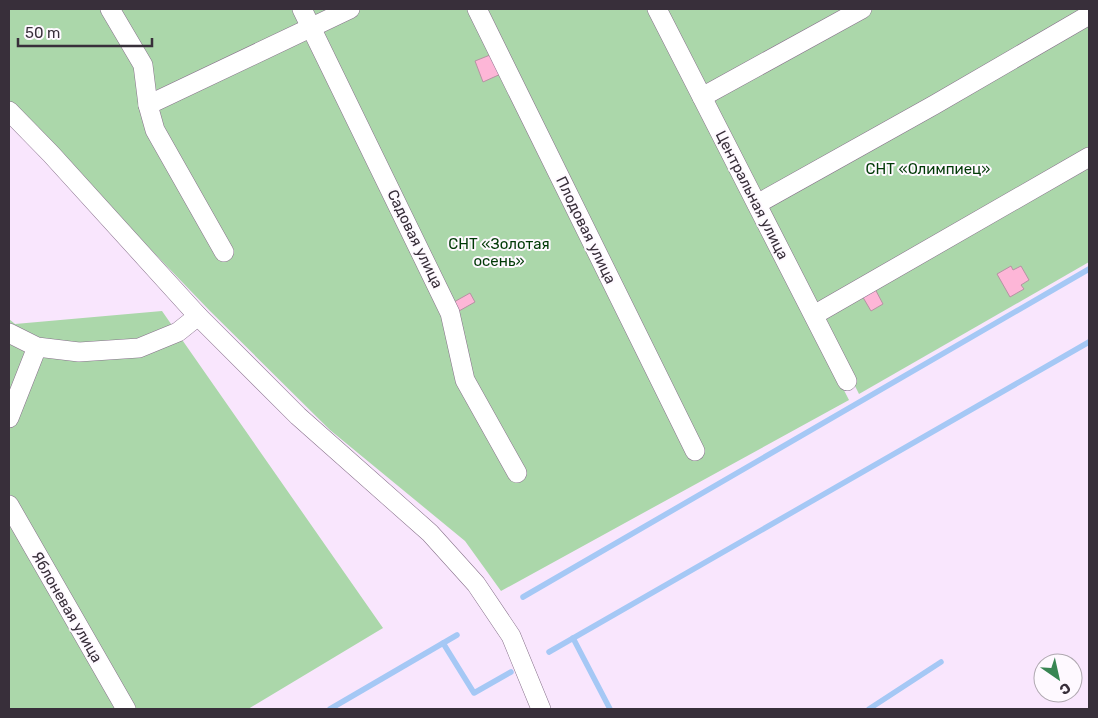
<svg xmlns="http://www.w3.org/2000/svg" width="1098" height="718" viewBox="0 0 1098 718" font-family="Rubik,sans-serif">
<style>
.green{fill:#abd7aa}
.lines{fill:none;stroke-linecap:round;stroke-linejoin:round}
.stream{stroke:#a5c8f5;stroke-width:5.5}
.building{fill:#fdb6d7;stroke:#b693a3}
.minor-casing{stroke:#87718b;stroke-width:20}
.minor{stroke:#fff;stroke-width:19}
.labels{text-anchor:middle;stroke-width:4;stroke-linejoin:round;paint-order:stroke}
.park-label{font-size:15px;fill:#003a06;stroke:#fef9ff}
.street-label{font-size:15px;fill:#382f3a;stroke:#fef9ff}
</style>
<rect width="100%" height="100%" fill="#f9e6fd"/>
<!-- green -->
<g class="green">
<polygon points="9,9 649,9 849,400 501,591 465,541 330,430 210,311 9,102"/>
<polygon points="666,9 1089,9 1089,262 859,394"/>
<polygon points="162,311 383,628 248,709 9,709 9,319 15,324"/>
</g>
<g class="lines">
<!-- stream -->
<g class="stream">
<polyline points="523,597 1089,269"/>
<polyline points="573,638 610,709"/>
<polyline points="443,643 474,693 511,672"/>
<polyline points="549,652 1089,342"/>
<polyline points="330,709 457,635"/>
<polyline points="869,709 941,662"/>
</g>
</g>
<!-- building -->
<g class="building">
<polygon points="495,53 503,73 483,82 475,61"/>
<polygon points="1011,266 1013,270 1021,266 1029,280 1021,285 1024,289 1010,297 997,274"/>
<polygon points="874,287 883,304 871,311 861,294"/>
<polygon points="470,293 475,302 459,311 454,302"/>
</g>
<g class="lines">
<defs>
<g id="minor">
<polyline points="110,9 143,65 148,105 155,130 224,252"/>
<polyline points="302,9 450,313 465,380 517,473"/>
<polyline points="477,9 695,451"/>
<polyline points="657,9 847,381"/>
<polyline points="702,97 862,9"/>
<polyline points="148,105 350,9"/>
<polyline points="9,111 51,154 198,316 298,416 430,533 476,584 511,636 541,709"/>
<polyline points="757,204 934,105 1089,15"/>
<polyline points="814,315 1089,157"/>
<polyline points="9,333 37,347 79,352 139,348 178,332 198,316"/>
<polyline points="9,418 37,347"/>
<polyline points="9,505 126,709"/>
</g>
</defs>
<!-- minor casing -->
<use href="#minor" class="minor-casing"/>
<!-- minor -->
<use href="#minor" class="minor"/>
</g>
<g class="labels">
<!-- park labels -->
<g class="park-label">
<text x="928" y="174">СНТ «Олимпиец»</text>
<text x="499" y="249">СНТ «Золотая<tspan x="499" dy="17">осень»</tspan></text>
</g>
<!-- street labels -->
<g class="street-label">
<text transform="translate(752 195) rotate(63)" y="5">Центральная улица</text>
<text transform="translate(586 230) rotate(64)" y="5">Плодовая улица</text>
<text transform="translate(415 239) rotate(64)" y="5">Садовая улица</text>
<text transform="translate(67 607) rotate(60)" y="5">Яблоневая улица</text>
</g>
</g>
<!-- border -->
<rect width="1098" height="718" fill="none" stroke="#382f3a" stroke-width="20"/>
<!-- north arrow -->
<g transform="translate(1058 678) rotate(146)"><circle r="24" fill="#fef9ff" stroke="#afa8b0"/>
<path d="M0-4L9 19L0 12L-9 19Z" fill="#388553"/>
<text y="-8" font-size="14" font-weight="bold" text-anchor="middle" fill="#382f3a">С</text>
</g>
<!-- scale -->
<path d="M18 38v8h134v-8" fill="none" stroke="#382f3a" stroke-width="2.5"/>
<text x="25" y="38" font-size="15" fill="#382f3a" stroke="#fef9ff" stroke-width="4" paint-order="stroke">50 m</text>
</svg>
